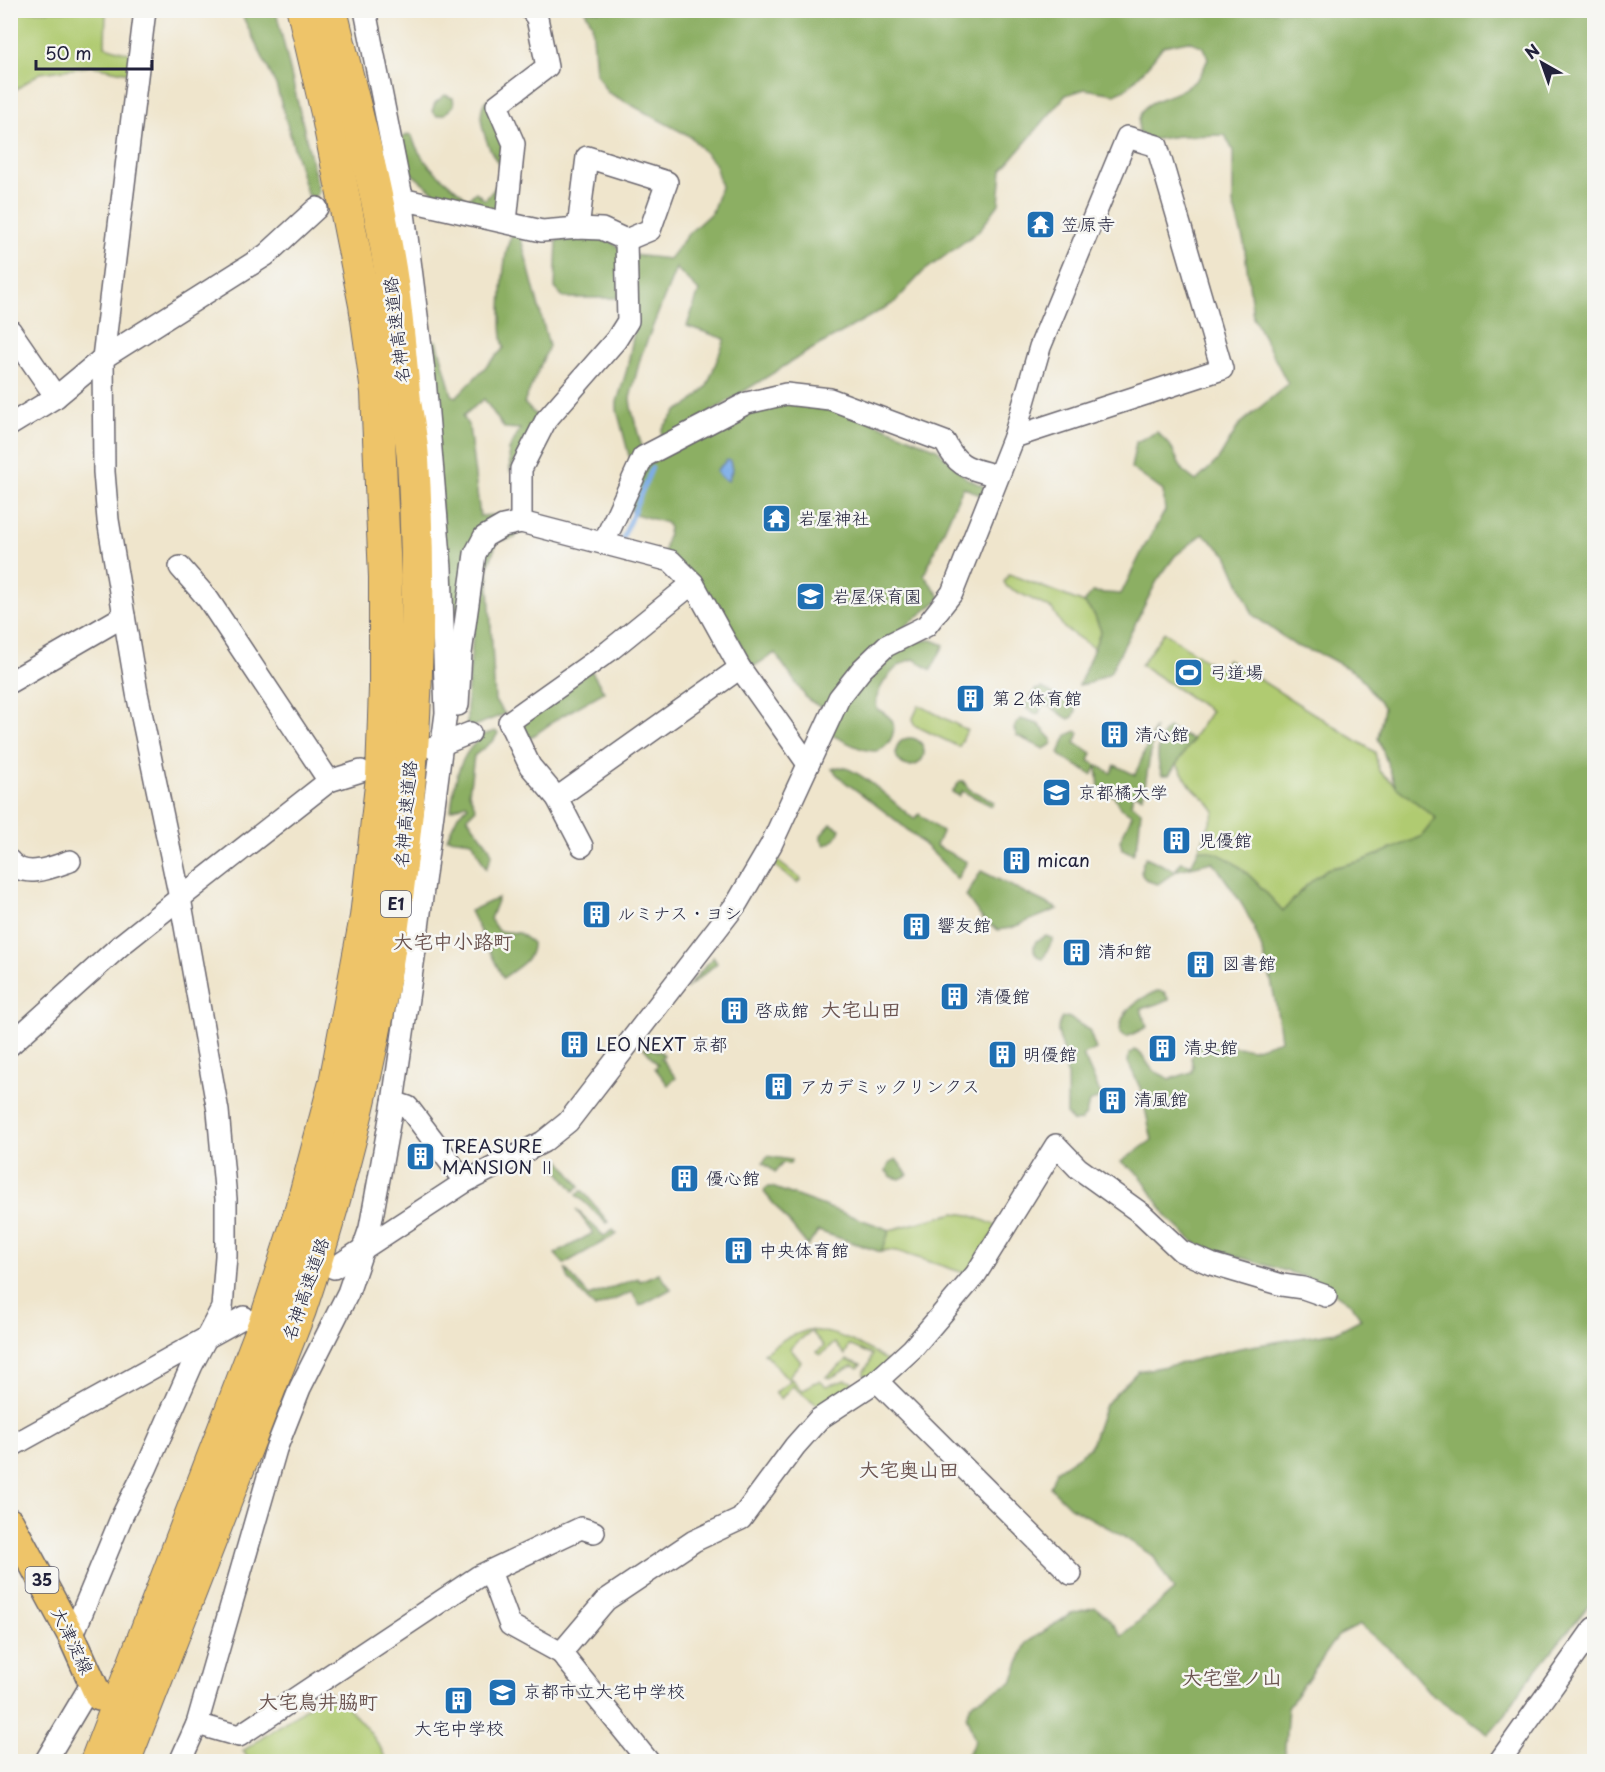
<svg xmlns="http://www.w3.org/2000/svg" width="1605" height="1772" viewBox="0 0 1605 1772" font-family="'Playpen Sans','Klee One',sans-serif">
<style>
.green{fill:#b0cb71;stroke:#697656;stroke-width:1.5}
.forest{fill:#8caf63;stroke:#57684f;stroke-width:1.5}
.water{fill:#7dade8;stroke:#506892;stroke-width:1.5}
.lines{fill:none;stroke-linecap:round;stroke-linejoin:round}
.stream{stroke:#7dade8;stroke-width:4.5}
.minor-casing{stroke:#6a666e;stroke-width:24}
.major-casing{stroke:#6a666e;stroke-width:30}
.highway-casing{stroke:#6a666e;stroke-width:34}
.minor{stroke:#fff;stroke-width:21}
.major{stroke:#eec469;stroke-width:27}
.highway{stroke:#eec469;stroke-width:32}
.labels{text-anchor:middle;stroke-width:5;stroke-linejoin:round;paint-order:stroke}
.shield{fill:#f6f6f2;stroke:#626272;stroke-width:1.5}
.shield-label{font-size:16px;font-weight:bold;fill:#22223b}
.poi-label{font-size:18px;fill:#22223b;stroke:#f6f6f2;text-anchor:start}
.street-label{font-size:18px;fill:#22223b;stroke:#f6f6f2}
.neighbourhood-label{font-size:20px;font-weight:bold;fill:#6c5551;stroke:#f6f6f2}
</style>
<rect width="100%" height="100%" fill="#f6f6f2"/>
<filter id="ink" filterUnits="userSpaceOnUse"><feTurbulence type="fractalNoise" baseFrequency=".0167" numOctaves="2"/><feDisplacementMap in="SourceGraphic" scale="12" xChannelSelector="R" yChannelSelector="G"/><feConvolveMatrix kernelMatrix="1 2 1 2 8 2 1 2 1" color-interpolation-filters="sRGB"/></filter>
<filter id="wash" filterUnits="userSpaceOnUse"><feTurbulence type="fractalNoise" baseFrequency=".008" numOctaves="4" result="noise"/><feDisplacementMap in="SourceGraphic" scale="24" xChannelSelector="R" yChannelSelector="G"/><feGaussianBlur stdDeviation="1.35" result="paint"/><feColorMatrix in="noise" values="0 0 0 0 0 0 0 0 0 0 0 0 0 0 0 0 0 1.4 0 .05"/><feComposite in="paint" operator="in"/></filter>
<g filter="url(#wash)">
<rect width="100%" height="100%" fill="#efe5cc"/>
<!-- green -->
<g class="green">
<polygon points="11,11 106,11 105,46 132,54 129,73 93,66 40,73 11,93"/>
<polygon points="1009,574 1084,603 1094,614 1101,631 1094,648 1064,628 1052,609 1007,587 1004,582"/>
<path d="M1164 632 1220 670 1227 659 1375 752 1379 771 1436 818 1421 837 1362 861 1327 869 1307 885 1283 911C1260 888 1234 852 1199 849L1215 811 1208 802 1190 785 1176 763 1211 711 1141 665Z"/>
<polygon points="919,705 967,730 959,747 914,725 913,718"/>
<polygon points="776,860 801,879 797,883 773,864"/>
<polygon points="955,1213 970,1215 998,1226 967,1274 897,1251 887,1250 881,1252 890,1230"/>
<path d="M808 1330C838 1331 865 1346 889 1362L868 1377 864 1375V1371L869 1364 872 1355 849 1345 845 1355 835 1343 820 1355 817 1352 824 1346 811 1331 790 1348 801 1362 789 1376 800 1389 804 1390 813 1383 820 1381 826 1386 846 1380 852 1382V1388L825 1408 819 1406 792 1386 781 1399 775 1393 790 1381 764 1353 786 1338Z"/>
<polygon points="847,1360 861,1365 858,1368 852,1366 830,1378 826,1377"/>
<path d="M329 1692C347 1705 381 1740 386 1761H250L243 1751Z"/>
</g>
<!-- forest -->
<g class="forest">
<polygon points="240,11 276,11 319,192 314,198 307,194 276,85"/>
<path d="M585 11H1594V1599L1525 1684 1503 1718 1488 1734 1429 1692 1399 1657 1360 1625 1338 1636 1288 1707 1284 1761H964L975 1741 966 1715 973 1702 1012 1682 1026 1643 1072 1613 1095 1607 1107 1617 1122 1636 1174 1590 1153 1556 1118 1533 1070 1507 1050 1487 1056 1471 1090 1448 1105 1405 1138 1371 1183 1363 1240 1348 1336 1332 1361 1319 1353 1306 1315 1280 1196 1244 1168 1218 1139 1174 1121 1162 1152 1140 1141 1090 1128 1062 1129 1054 1134 1050C1145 1054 1145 1062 1152 1069 1156 1073 1165 1076 1170 1079L1192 1072 1193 1066 1191 1058 1199 1046 1211 1044 1253 1049 1281 1040C1276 996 1267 950 1245 910 1237 895 1226 881 1217 867L1212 862 1178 870 1158 884C1140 880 1137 872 1146 857L1175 871 1181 862 1191 865 1199 849C1235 852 1260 887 1283 911L1307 885 1327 869 1362 861 1421 837 1436 818 1396 787 1378 738 1384 708 1358 674 1325 656 1296 646 1253 615 1227 555 1203 534 1175 556 1157 581 1110 673 1090 683 1079 685 1101 631 1094 614 1084 603 1092 592 1121 594 1143 549 1165 511 1163 491 1131 468 1136 442 1157 432 1170 445 1183 471 1196 481 1218 460 1239 425 1288 384 1253 317 1244 243 1233 204V151L1225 135 1178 136 1151 140 1139 133C1134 97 1164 102 1185 88 1198 81 1203 72 1208 58L1202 46 1188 41 1163 46 1147 67 1127 88 1115 94 1085 89 1066 95 1002 170 999 204 979 231 923 272 894 303 807 352 661 443 662 429 677 411 691 403 707 386 725 339 687 326 699 291 676 268 641 356 630 398 631 407 642 448 637 458 629 456 617 410V402L627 369 635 327 634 255 669 259 689 233 712 212 721 187 715 164 691 137 607 92 596 73 592 23Z"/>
<polygon points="445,95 453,98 454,105 445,114 437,116 432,111 435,103"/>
<path d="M486 100H491L512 143 504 170C490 156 473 116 486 100Z"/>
<path d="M408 134 412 136C420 165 446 180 468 199L476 192 485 200 500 182 506 198 493 211 456 202 435 193 411 173 402 143V138Z"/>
<path d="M519 231 549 346 524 403 540 419 510 471 509 450 520 429 504 428 484 399 463 416 469 427 480 516 493 515 495 523 462 619 450 643 430 341H437L452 395 456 397 504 348C498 329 502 248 513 233Z"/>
<polygon points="607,239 621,249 618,298 564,298 555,288 557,240"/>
<polygon points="781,401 845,410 937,449 966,478 983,486 986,491 982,496 963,487 924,575 941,598 874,651 830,705 820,707 807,699 775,653 753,667 730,625 718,609 664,552 669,528 667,523 635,514 629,508 644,467 741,411"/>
<polygon points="514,531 517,534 515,538 497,541 488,568 495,701 505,714 472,727 467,724 467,697 473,635 483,552 492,539"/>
<path d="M932 640 944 645 931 670 914 659C895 662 873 690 877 709 881 711 886 714 889 717 900 727 890 749 876 751 862 752 843 740 830 734L850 690 892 654 917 641Z"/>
<polygon points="591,670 604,692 560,717 526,741 519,723"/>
<path d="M1042 688 1074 705 1076 711 1073 717 1069 719C1061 715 1056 709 1047 705L1041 707 1039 713 1036 714 1027 709 1026 705 1035 690Z"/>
<polygon points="1021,719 1038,724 1052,739 1052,744 1044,749 1017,736 1014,729 1017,722"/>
<polygon points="1155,727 1143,797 1133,793 1131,804 1141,811 1138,841 1133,854 1122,849 1120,840 1132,815 1120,807 1114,796 1099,788 1097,766 1092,775 1062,757 1059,753 1067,735 1076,731 1079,733 1075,743 1092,753 1089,761 1111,773 1115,765 1135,775"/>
<path d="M1168 728 1193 740 1169 775H1162C1156 761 1156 739 1168 728Z"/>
<path d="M495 731 498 733 494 740 474 756 469 793 476 808 467 817 488 845 492 854 486 869 472 841 447 838 458 815 468 806 466 804 451 810C454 785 458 758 477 741L476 737Z"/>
<circle cx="910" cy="752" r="14"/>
<path d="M839 767C859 767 897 806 914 819L919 814 942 832 936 846 967 862 957 879C924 839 882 809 841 779L832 769Z"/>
<polygon points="960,781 963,781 969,789 994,802 992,806 962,791 959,796 952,792"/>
<path d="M831 824 840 829C839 835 832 844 825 845L821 839V835Z"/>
<polygon points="981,871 1058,909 1011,928 998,930 984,921 966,896"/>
<path d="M498 898 490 919 498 931 519 933 532 943C533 961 516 968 503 978L470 911Z"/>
<path d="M1046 936 1053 939 1043 959C1034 956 1032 949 1036 941Z"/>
<polygon points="713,957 717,963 686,989"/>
<path d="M1157 991 1164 992 1169 1000 1141 1009 1147 1027 1127 1037 1120 1033C1119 1010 1139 999 1157 991Z"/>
<path d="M1068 1017 1089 1030 1096 1049 1083 1055 1102 1097 1089 1102 1086 1115 1081 1121 1073 1122 1067 1115C1067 1093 1069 1072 1063 1049 1060 1037 1054 1030 1062 1018Z"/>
<polygon points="645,1047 661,1052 664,1055 661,1058 676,1078 668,1085 655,1068 658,1065 644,1048"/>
<polygon points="767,1156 791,1160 790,1164 783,1163 775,1172 763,1163"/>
<polygon points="559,1159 580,1186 574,1191 553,1164"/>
<polygon points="896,1159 908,1175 900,1179 892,1177 886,1171 889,1164"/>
<polygon points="768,1187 772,1187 890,1230 881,1252 818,1231 808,1246 764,1192 765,1189"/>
<polygon points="581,1191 583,1191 608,1222 606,1223 577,1195"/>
<polygon points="576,1209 604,1236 613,1230 617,1234 564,1264 555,1254 593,1233"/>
<polygon points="565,1268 589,1296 638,1278 640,1281 659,1273 671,1289 640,1306 632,1292 595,1308 569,1280"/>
</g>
<!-- water -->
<polygon class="water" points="727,460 730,461 732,470 728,481 722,478 716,471"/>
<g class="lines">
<!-- stream -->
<polyline class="stream" points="622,540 652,468"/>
</g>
</g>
<g filter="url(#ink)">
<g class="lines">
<defs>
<g id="minor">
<polygon points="1127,137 1157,146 1222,369 1014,437 1040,347"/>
<polyline points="397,198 542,231 578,228 602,229 626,240 628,321 616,340 546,420 521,469 521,522"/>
<polyline points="506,222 514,144 497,105 547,67 537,18 531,10"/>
<polyline points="578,228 587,157 667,182 650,230 626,240"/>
<polyline points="10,330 56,397"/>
<polyline points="10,425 56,397 103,358 266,255 317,208"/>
<path d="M604 542 643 457 747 403 786 394 830 399 945 442C958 469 971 468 997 476"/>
<polyline points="180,567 208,599 329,781"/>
<polyline points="10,682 124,616"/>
<polyline points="458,705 461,653 475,554 484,537 503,526 521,522 671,561 693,583 740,668 808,764"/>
<polyline points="433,748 470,733"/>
<polyline points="557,798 740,668"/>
<polyline points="582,846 557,798 530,766 509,722 609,651 693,583"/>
<path d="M10 861C24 880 53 867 70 861"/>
<polyline points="10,1045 121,945 180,898 329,781 361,771"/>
<polyline points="393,1102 408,1107 465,1182"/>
<polyline points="334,1268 465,1182 543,1142 568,1122 737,903 771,845 839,698 862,669 886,646 926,626 952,593 1014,437"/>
<polyline points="877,1381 1071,1574"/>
<polyline points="10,1447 244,1317"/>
<polyline points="490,1571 510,1625 561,1653 649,1762"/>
<polyline points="72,1637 122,1516 146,1469 192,1365 222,1308 226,1256 226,1199 218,1111 180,898 137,693 108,520 104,472 103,358 145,10"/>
<polyline points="561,1653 606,1600 694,1541 741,1519 795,1446 819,1419 877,1381 912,1349 976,1274 1056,1145 1078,1168 1142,1214 1181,1251 1211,1264 1282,1285 1303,1288 1326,1296"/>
<polyline points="197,1724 239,1736 479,1576 581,1528 594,1532"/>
<polyline points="45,1762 92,1683"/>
<polyline points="180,1762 197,1724 276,1449 300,1388 348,1293 370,1228 393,1102 416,943 446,713 441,568 425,379 402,197 365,10"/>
<polyline points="1499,1762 1594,1628"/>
</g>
<polyline id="major" points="10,1522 72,1637 99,1697"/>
<g id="highway">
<polyline points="96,1762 266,1319 301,1210 335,1083 366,917 382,777 385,687 385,577 377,392 365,305 327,113 303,10"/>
<path d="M124 1762 300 1310C392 1037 431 748 413 460 412 441 408 421 405 401 401 364 398 326 393 289 380 195 353 103 331 10"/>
</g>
</defs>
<!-- minor casing -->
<use href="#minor" class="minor-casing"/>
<!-- major casing -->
<use href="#major" class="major-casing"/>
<!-- highway casing -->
<use href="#highway" class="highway-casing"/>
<!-- minor -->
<use href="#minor" class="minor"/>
<!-- major -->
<use href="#major" class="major"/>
<!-- highway -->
<use href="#highway" class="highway"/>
</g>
</g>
<!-- icons -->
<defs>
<symbol id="temple-square" viewBox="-11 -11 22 22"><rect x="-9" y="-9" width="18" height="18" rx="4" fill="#1f6fb2" stroke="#f6f6f2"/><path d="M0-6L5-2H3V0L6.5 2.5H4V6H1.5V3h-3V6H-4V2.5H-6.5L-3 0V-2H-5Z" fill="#fff"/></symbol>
<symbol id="school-square" viewBox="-11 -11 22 22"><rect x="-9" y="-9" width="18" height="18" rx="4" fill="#1f6fb2" stroke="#f6f6f2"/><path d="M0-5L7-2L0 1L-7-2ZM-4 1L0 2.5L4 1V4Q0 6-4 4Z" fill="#fff"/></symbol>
<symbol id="stadium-square" viewBox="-11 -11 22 22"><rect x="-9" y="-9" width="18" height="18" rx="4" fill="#1f6fb2" stroke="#f6f6f2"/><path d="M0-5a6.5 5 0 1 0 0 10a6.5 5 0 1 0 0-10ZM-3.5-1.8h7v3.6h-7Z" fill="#fff"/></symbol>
<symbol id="building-square" viewBox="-11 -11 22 22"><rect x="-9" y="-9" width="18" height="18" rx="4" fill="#1f6fb2" stroke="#f6f6f2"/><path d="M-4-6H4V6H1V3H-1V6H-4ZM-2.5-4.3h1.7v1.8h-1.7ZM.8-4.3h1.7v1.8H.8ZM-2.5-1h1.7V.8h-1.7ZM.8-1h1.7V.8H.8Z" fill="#fff"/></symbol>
<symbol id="university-square" viewBox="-11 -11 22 22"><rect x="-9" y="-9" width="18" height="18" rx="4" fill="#1f6fb2" stroke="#f6f6f2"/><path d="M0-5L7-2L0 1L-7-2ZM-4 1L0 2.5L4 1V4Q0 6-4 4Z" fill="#fff"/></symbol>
</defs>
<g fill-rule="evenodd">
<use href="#temple-square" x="1024" y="208" width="33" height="33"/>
<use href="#temple-square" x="760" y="502" width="33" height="33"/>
<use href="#school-square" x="794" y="580" width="33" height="33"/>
<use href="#stadium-square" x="1172" y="656" width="33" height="33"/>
<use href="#building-square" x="954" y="682" width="33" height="33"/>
<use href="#building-square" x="1098" y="718" width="33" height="33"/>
<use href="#university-square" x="1040" y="776" width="33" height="33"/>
<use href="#building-square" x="1160" y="824" width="33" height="33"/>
<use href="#building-square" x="1000" y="844" width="33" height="33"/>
<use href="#building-square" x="580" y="898" width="33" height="33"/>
<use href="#building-square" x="900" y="910" width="33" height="33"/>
<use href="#building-square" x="1060" y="936" width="33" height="33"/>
<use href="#building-square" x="1184" y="948" width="33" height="33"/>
<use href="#building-square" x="938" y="980" width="33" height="33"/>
<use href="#building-square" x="718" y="994" width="33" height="33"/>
<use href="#building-square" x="558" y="1028" width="33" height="33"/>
<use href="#building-square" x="1146" y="1032" width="33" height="33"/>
<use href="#building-square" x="986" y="1038" width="33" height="33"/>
<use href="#building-square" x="762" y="1070" width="33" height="33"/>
<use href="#building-square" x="1096" y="1084" width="33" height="33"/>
<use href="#building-square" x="404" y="1140" width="33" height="33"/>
<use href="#building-square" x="668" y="1162" width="33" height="33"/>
<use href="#building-square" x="722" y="1234" width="33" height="33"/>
<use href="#school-square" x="486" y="1676" width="33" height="33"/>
<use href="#building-square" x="442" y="1684" width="33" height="33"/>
</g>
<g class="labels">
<!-- shield labels -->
<g class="shield">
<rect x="381" y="891" width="30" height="26" rx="4.5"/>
<rect x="25.5" y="1567" width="33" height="26" rx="4.5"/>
</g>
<g class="shield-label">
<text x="396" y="910">E1</text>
<text x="42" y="1586">35</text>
</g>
<!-- poi labels -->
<g class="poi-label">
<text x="1061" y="231">笠原寺</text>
<text x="798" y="525">岩屋神社</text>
<text x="832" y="603">岩屋保育園</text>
<text x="1209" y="679">弓道場</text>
<text x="992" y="705">第２体育館</text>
<text x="1135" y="741">清心館</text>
<text x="1078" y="799">京都橘大学</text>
<text x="1198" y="847">児優館</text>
<text x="1037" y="867">mican</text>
<text x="617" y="920">ルミナス・ヨシ</text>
<text x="937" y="932">響友館</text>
<text x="1098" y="958">清和館</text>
<text x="1222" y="970">図書館</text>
<text x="976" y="1003">清優館</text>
<text x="755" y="1017">啓成館</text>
<text x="596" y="1051">LEO NEXT 京都</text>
<text x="1184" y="1054">清史館</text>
<text x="1023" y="1061">明優館</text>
<text x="800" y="1093">アカデミックリンクス</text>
<text x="1134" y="1106">清風館</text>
<text x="442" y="1153">TREASURE<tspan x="442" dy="21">MANSION Ⅱ</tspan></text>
<text x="706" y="1185">優心館</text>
<text x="759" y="1257">中央体育館</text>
<text x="523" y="1698">京都市立大宅中学校</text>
<text x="459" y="1735" text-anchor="middle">大宅中学校</text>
</g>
<!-- street labels -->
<g class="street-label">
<text transform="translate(397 330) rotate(-97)" y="6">名神高速道路</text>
<text transform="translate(406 814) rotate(-85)" y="6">名神高速道路</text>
<text transform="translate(306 1289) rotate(-71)" y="6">名神高速道路</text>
<text transform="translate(72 1641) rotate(64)" y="6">大津淀線</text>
</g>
<!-- neighbourhood labels -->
<g class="neighbourhood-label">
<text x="453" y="949">大宅中小路町</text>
<text x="861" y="1017">大宅山田</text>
<text x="909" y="1477">大宅奥山田</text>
<text x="1232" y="1685">大宅堂ノ山</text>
<text x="318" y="1709">大宅鳥井脇町</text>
</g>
</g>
<!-- margin -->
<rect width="1605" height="1772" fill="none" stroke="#f6f6f2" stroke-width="36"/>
<!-- north arrow -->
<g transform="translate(1542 63) rotate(320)" stroke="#f6f6f2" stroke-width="4.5" paint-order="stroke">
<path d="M0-4.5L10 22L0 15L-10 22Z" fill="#22223b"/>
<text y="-9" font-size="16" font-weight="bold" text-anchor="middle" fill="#22223b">N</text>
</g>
<!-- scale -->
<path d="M36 60v9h116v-9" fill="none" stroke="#22223b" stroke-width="3"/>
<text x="45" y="60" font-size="18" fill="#22223b" stroke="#f6f6f2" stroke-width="4.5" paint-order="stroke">50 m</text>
</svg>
